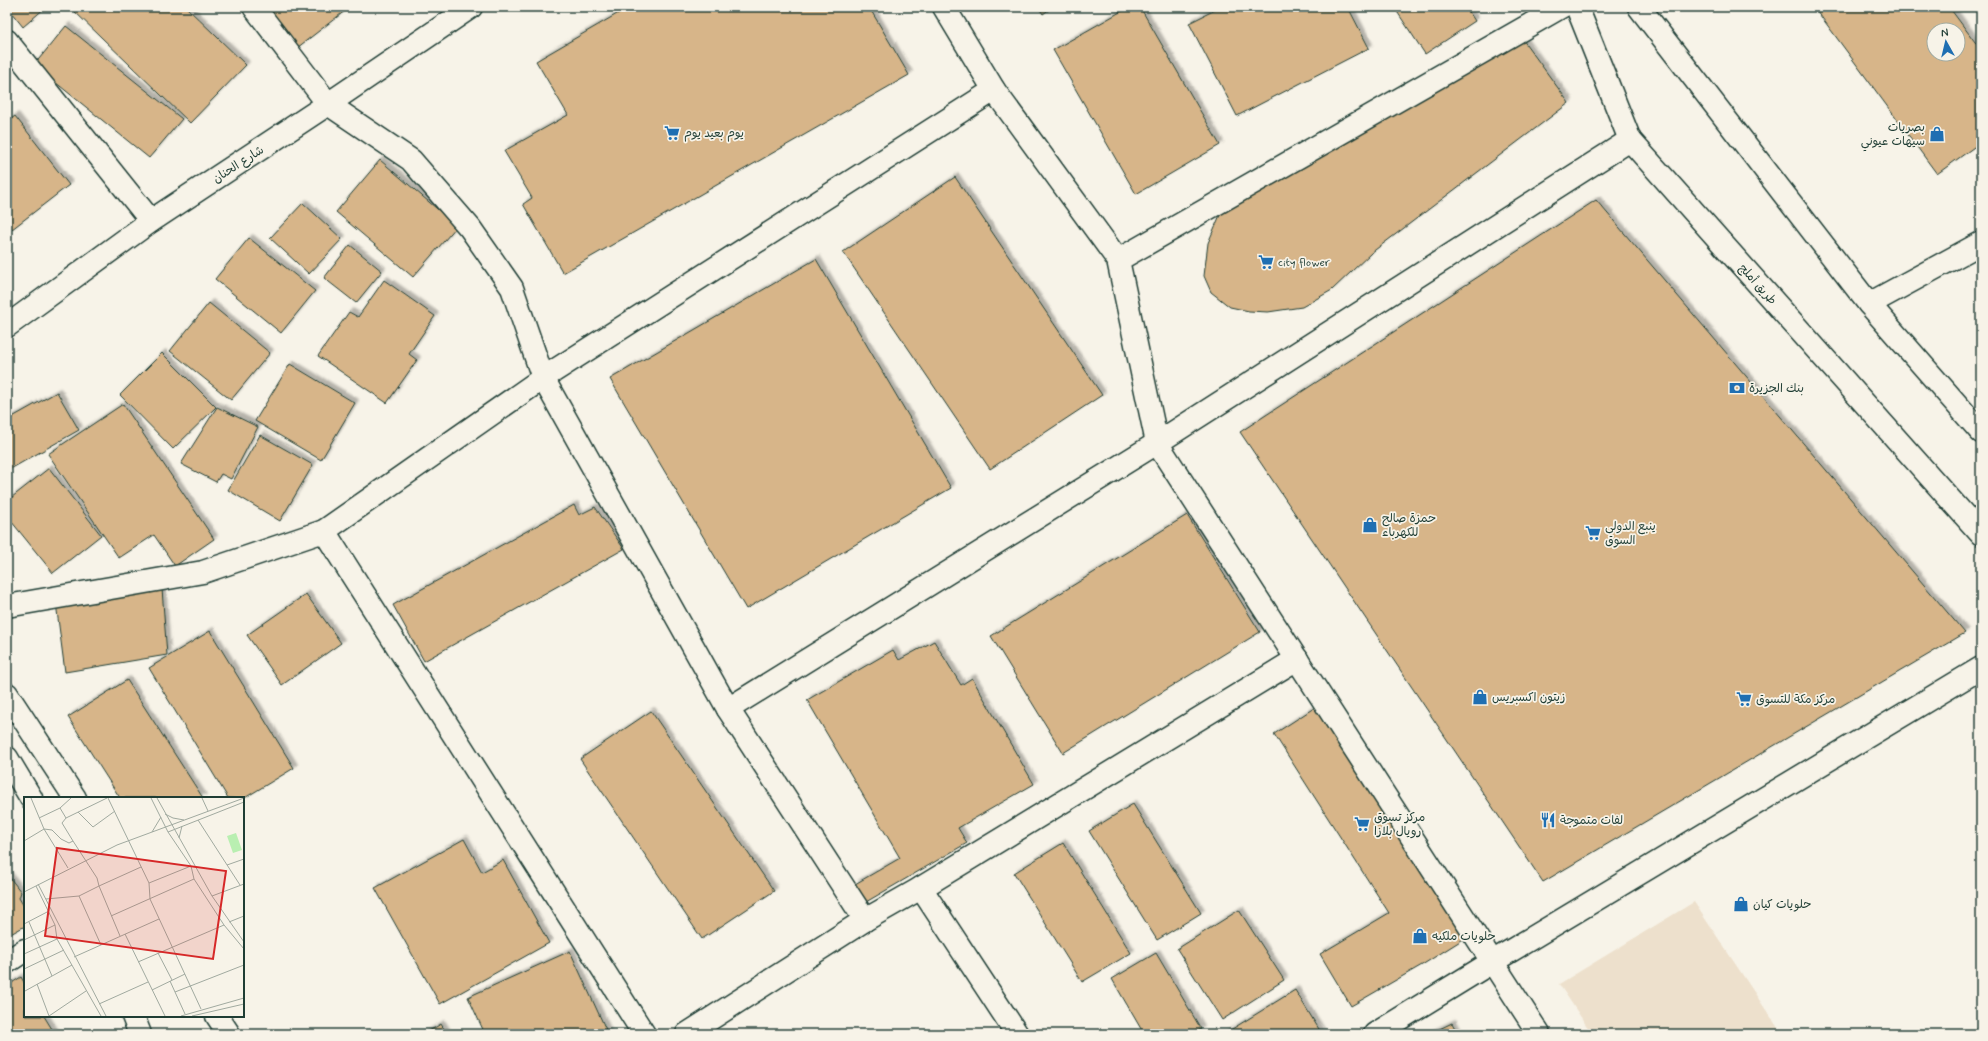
<svg xmlns="http://www.w3.org/2000/svg" width="1988" height="1041" viewBox="0 0 1988 1041" font-family="Mynerve,'Playpen Sans Arabic',sans-serif">
<style>
.built{fill:#ede0cc}
.building{fill:#d7b589;stroke:#1f3d34;fill-rule:evenodd;filter:url(#shadow)}
.lines{fill:none;stroke-linecap:round;stroke-linejoin:round}
.minor-casing{stroke:#1f3d34;stroke-width:25}
.secondary-casing{stroke:#1f3d34;stroke-width:25}
.trunk-casing{stroke:#1f3d34;stroke-width:25}
.minor{stroke:#f7f3e8;stroke-width:22}
.secondary{stroke:#f7f3e8;stroke-width:22}
.trunk{stroke:#f7f3e8;stroke-width:22}
.labels{text-anchor:middle;stroke-width:3.5;stroke-linejoin:round;paint-order:stroke}
.poi-label{font-size:12px;fill:#1f3d34;stroke:#f7f3e8;text-anchor:start}
.street-label{font-size:12px;fill:#1f3d34;stroke:#f7f3e8}
.inset-road{fill:none;stroke:#a1aaa0;stroke-width:1}
.view{fill:#d62828;fill-opacity:0.15;stroke:#d62828;stroke-width:2}
.inset-edge{fill:none;stroke:#1f3d34;stroke-width:2}
</style>
<defs>
<filter id="shadow"><feDropShadow dx="3.5" dy="-3.5" stdDeviation="1" flood-color="#0004"/></filter>
</defs>
<rect width="100%" height="100%" fill="#f7f3e8"/>
<filter id="ink" filterUnits="userSpaceOnUse"><feTurbulence type="fractalNoise" baseFrequency=".025" numOctaves="2"/><feDisplacementMap in="SourceGraphic" scale="8" xChannelSelector="R" yChannelSelector="G"/><feConvolveMatrix kernelMatrix="1 2 1 2 8 2 1 2 1" color-interpolation-filters="sRGB"/></filter>
<g filter="url(#ink)">
<!-- built -->
<polygon class="built" points="1694,902 1782,1034 1592,1034 1559,984"/>
<!-- building -->
<g class="building">
<polygon points="7,7 46,7 23,27"/>
<polygon points="74,7 186,7 246,65 190,123 72,9"/>
<polygon points="259,7 350,7 293,51"/>
<polygon points="629,7 869,7 909,75 563,273 523,204 532,198 504,151 568,115 536,61"/>
<polygon points="1038,7 1053,7 1043,14"/>
<polygon points="1129,7 1140,7 1220,145 1136,194 1053,50"/>
<polygon points="1221,7 1348,7 1369,48 1237,116 1189,23"/>
<polygon points="1394,7 1466,7 1475,21 1425,54"/>
<path d="M1814 7H1949L1981 50V142L1937 174ZM1934 30H1958V54H1934Z"/>
<polygon points="66,26 182,119 149,158 34,65"/>
<polygon points="1523,40 1569,103 1371,253 1332,290 1302,307 1268,312 1249,311 1230,307 1211,292 1204,276 1208,243 1223,208"/>
<polygon points="15,116 69,185 7,233 7,122"/>
<polygon points="380,160 457,226 413,277 336,212"/>
<polygon points="955,177 1102,395 990,469 843,252"/>
<polygon points="1596,200 1965,633 1543,882 1240,432"/>
<polygon points="303,203 342,239 309,274 270,238"/>
<polygon points="249,238 315,291 281,333 215,279"/>
<polygon points="350,245 382,271 356,303 324,278"/>
<polygon points="816,259 951,488 746,609 610,379"/>
<polygon points="384,280 435,316 409,354 417,360 387,403 318,356 349,312 358,317"/>
<polygon points="209,303 270,353 231,400 170,351"/>
<polygon points="162,353 216,407 173,449 120,395"/>
<polygon points="290,364 355,403 321,460 255,421"/>
<polygon points="57,392 79,430 7,471 7,420"/>
<polygon points="123,404 214,539 175,566 154,535 119,558 48,454"/>
<polygon points="217,407 258,427 231,479 221,474 216,482 181,464"/>
<polygon points="260,435 313,465 280,521 228,490"/>
<polygon points="49,468 101,535 53,573 7,516 7,501"/>
<polygon points="574,505 579,515 595,507 624,549 424,661 393,605"/>
<polygon points="1187,515 1260,632 1063,753 991,636"/>
<polygon points="162,589 167,655 65,672 56,603"/>
<polygon points="306,594 341,643 282,685 247,635"/>
<polygon points="210,631 294,768 243,799 228,798 149,668"/>
<polygon points="934,641 961,685 972,678 1034,784 958,828 967,843 866,902 855,884 900,858 807,700 893,650 899,660"/>
<polygon points="127,680 203,798 120,798 68,717"/>
<polygon points="1317,706 1465,938 1422,965 1351,1006 1320,954 1389,913 1274,734"/>
<polygon points="651,711 774,891 702,939 580,759"/>
<polygon points="1133,804 1201,913 1157,940 1089,831"/>
<polygon points="464,839 482,872 503,860 549,943 440,1004 375,888"/>
<polygon points="1063,843 1131,953 1082,982 1014,873"/>
<polygon points="7,874 21,892 19,898 25,908 25,926 7,936"/>
<polygon points="1239,910 1284,980 1222,1020 1177,949"/>
<polygon points="570,951 608,1034 485,1034 468,997"/>
<polygon points="1156,953 1201,1029 1193,1034 1144,1034 1112,979"/>
<polygon points="21,977 25,984 25,1016 44,1016 55,1034 7,1034 7,986"/>
<polygon points="1295,990 1322,1034 1224,1034"/>
<polygon points="1452,1023 1458,1034 1429,1034"/>
<polygon points="441,1024 447,1034 424,1034"/>
</g>
<g class="lines">
<defs>
<g id="minor">
<polyline points="254,7 328,104 411,160 470,228 512,288 543,378 324,531 644,1034"/>
<polyline points="944,7 994,90 1118,260 1157,443 1539,1034"/>
<polyline points="7,41 151,221"/>
<polyline points="1118,260 1561,7"/>
<polyline points="1869,304 1981,243"/>
<polyline points="7,606 203,572 324,531"/>
<polyline points="7,694 75,798"/>
<polyline points="728,709 1157,443 1630,140"/>
<polyline points="7,758 31,798"/>
<polyline points="921,888 1017,1034"/>
<polyline points="865,920 728,709 543,378 994,90"/>
<polyline points="7,962 25,950"/>
<polyline points="133,1016 140,1034"/>
<polyline points="217,1016 229,1034"/>
<polyline points="687,1034 865,920 921,888 1297,659"/>
<polyline points="1375,1034 1492,962 1981,668"/>
</g>
<polyline id="secondary" points="7,326 151,221 328,104 471,7"/>
<g id="trunk">
<polyline points="1577,7 1630,140 1981,534"/>
<polyline points="1639,7 1869,304 1981,432"/>
</g>
</defs>
<!-- minor casing -->
<use href="#minor" class="minor-casing"/>
<!-- secondary casing -->
<use href="#secondary" class="secondary-casing"/>
<!-- trunk casing -->
<use href="#trunk" class="trunk-casing"/>
<!-- minor -->
<use href="#minor" class="minor"/>
<!-- secondary -->
<use href="#secondary" class="secondary"/>
<!-- trunk -->
<use href="#trunk" class="trunk"/>
</g>
</g>
<!-- icons -->
<defs>
<symbol id="supermarket-bare" viewBox="-9 -9 18 18"><path d="M-6-5.5h2.5l.6 2H6L4.5 2H-2.5L-4.4-4H-6ZM-1.5 3.2a1.3 1.3 0 1 0 .1 0ZM3 3.2a1.3 1.3 0 1 0 .1 0Z" fill="#1f6fb2" stroke="#f7f3e8" stroke-width="2.5" paint-order="stroke"/></symbol>
<symbol id="shop-bare" viewBox="-9 -9 18 18"><path d="M-5-2.5h2.3a2.7 3.5 0 0 1 5.4 0H5L5.5 6h-11ZM-1.5-2.5h3a1.5 2.3 0 0 0-3 0Z" fill="#1f6fb2" stroke="#f7f3e8" stroke-width="2.5" paint-order="stroke"/></symbol>
<symbol id="bank-bare" viewBox="-9 -9 18 18"><path d="M-6-4H6V4H-6ZM0-2.3a2.3 2.3 0 1 0 0 4.6a2.3 2.3 0 1 0 0-4.6Z" fill="#1f6fb2" stroke="#f7f3e8" stroke-width="2.5" paint-order="stroke"/></symbol>
<symbol id="restaurant-bare" viewBox="-9 -9 18 18"><path d="M-5-6h1v4h1v-4h1v4h1v-4h1v5L-1.5 .5V6h-2V.5L-5-1ZM5-6V6H3V1.5H1.5Q1.5-4 5-6Z" fill="#1f6fb2" stroke="#f7f3e8" stroke-width="2.5" paint-order="stroke"/></symbol>
</defs>
<g fill-rule="evenodd">
<use href="#supermarket-bare" x="661" y="122" width="22" height="22"/>
<use href="#shop-bare" x="1926" y="123" width="22" height="22"/>
<use href="#supermarket-bare" x="1255" y="251" width="22" height="22"/>
<use href="#bank-bare" x="1726" y="377" width="22" height="22"/>
<use href="#shop-bare" x="1359" y="514" width="22" height="22"/>
<use href="#supermarket-bare" x="1582" y="522" width="22" height="22"/>
<use href="#shop-bare" x="1469" y="686" width="22" height="22"/>
<use href="#supermarket-bare" x="1733" y="688" width="22" height="22"/>
<use href="#restaurant-bare" x="1537" y="809" width="22" height="22"/>
<use href="#supermarket-bare" x="1351" y="813" width="22" height="22"/>
<use href="#shop-bare" x="1730" y="893" width="22" height="22"/>
<use href="#shop-bare" x="1409" y="925" width="22" height="22"/>
</g>
<g class="labels">
<!-- poi labels -->
<g class="poi-label">
<text x="1925" y="131" text-anchor="end">بصريات<tspan x="1925" dy="14">سيهات عيوني</tspan></text>
<text x="684" y="137">يوم بعيد يوم</text>
<text x="1278" y="266">city flower</text>
<text x="1749" y="392">بنك الجزيرة</text>
<text x="1382" y="522">حمزة صالح<tspan x="1382" dy="14">للكهرباء</tspan></text>
<text x="1605" y="530">ينبع الدولى<tspan x="1605" dy="14">السوق</tspan></text>
<text x="1492" y="701">زيتون اكسبريس</text>
<text x="1756" y="703">مركز مكة للتسوق</text>
<text x="1374" y="821">مركز تسوق<tspan x="1374" dy="14">رويال بلازا</tspan></text>
<text x="1560" y="824">لفات متموجة</text>
<text x="1753" y="908">حلويات كيان</text>
<text x="1432" y="940">حلويات ملكيه</text>
</g>
<!-- street labels -->
<g class="street-label">
<text transform="translate(238 164) rotate(-33)" y="4">شارع الحنان</text>
<text transform="translate(1758 284) rotate(48)" y="4">طريق أملج</text>
</g>
</g>
<!-- overview -->
<g transform="translate(24 797)">
<rect width="220" height="220" fill="#f7f3e8"/>
<path d="M212 36 218 53 209 56 203 39Z" fill="#b9efb1"/>
<path class="inset-road" d="M7 1 20 32 44 71M47 1 36 11 42 21 38 26 49 44M84 1 125 86 126 102 177 212M127 1 144 35 167 69 170 82 200 128 220 152M133 1 188 99 220 145M178 1 184 14M54 15 69 30 91 14M141 17 149 21 160 23M15 21 36 11M42 21 83 1M174 23 216 88M128 35 137 20M144 35 220 5M155 41 158 29M0 44 20 32 28 33 37 42 45 46 49 44 73 81 75 89 55 99 77 148M203 68 220 62M125 86 167 69M14 87 82 219M12 89 31 128 33 142 77 219M0 95 93 48 220 1M188 99 220 87M22 102 55 99M87 119 170 82M5 125 28 179M205 125 220 119M0 127 25 114M101 137 141 219M96 139 75 89 117 70M0 143 31 128M134 156 148 183M0 157 33 142M50 160 135 122M114 165 200 128M0 172 40 153M146 184 161 217M13 187 25 219M128 193 161 177M1 194 48 168M151 195 220 168M75 207 124 185M25 219 62 194M157 219 220 201M168 219 220 207"/>
<path class="view" d="M33 51 202 74 189 162 21 139Z"/>
<rect width="220" height="220" class="inset-edge"/>
</g>
<!-- margin -->
<rect width="1988" height="1041" fill="none" stroke="#f7f3e8" stroke-width="24"/>
<rect x="12" y="12" width="1964" height="1017" fill="none" stroke="#1f3d34" stroke-width="1.5" filter="url(#ink)"/>
<!-- north arrow -->
<g transform="translate(1946 42) rotate(352)"><circle r="19" fill="#f7f3e8" stroke="#a1aaa0"/>
<path d="M0-3L7 15L0 10L-7 15Z" fill="#1f6fb2"/>
<text y="-6" font-size="11" font-weight="bold" text-anchor="middle" fill="#1f3d34">N</text>
</g>
</svg>
